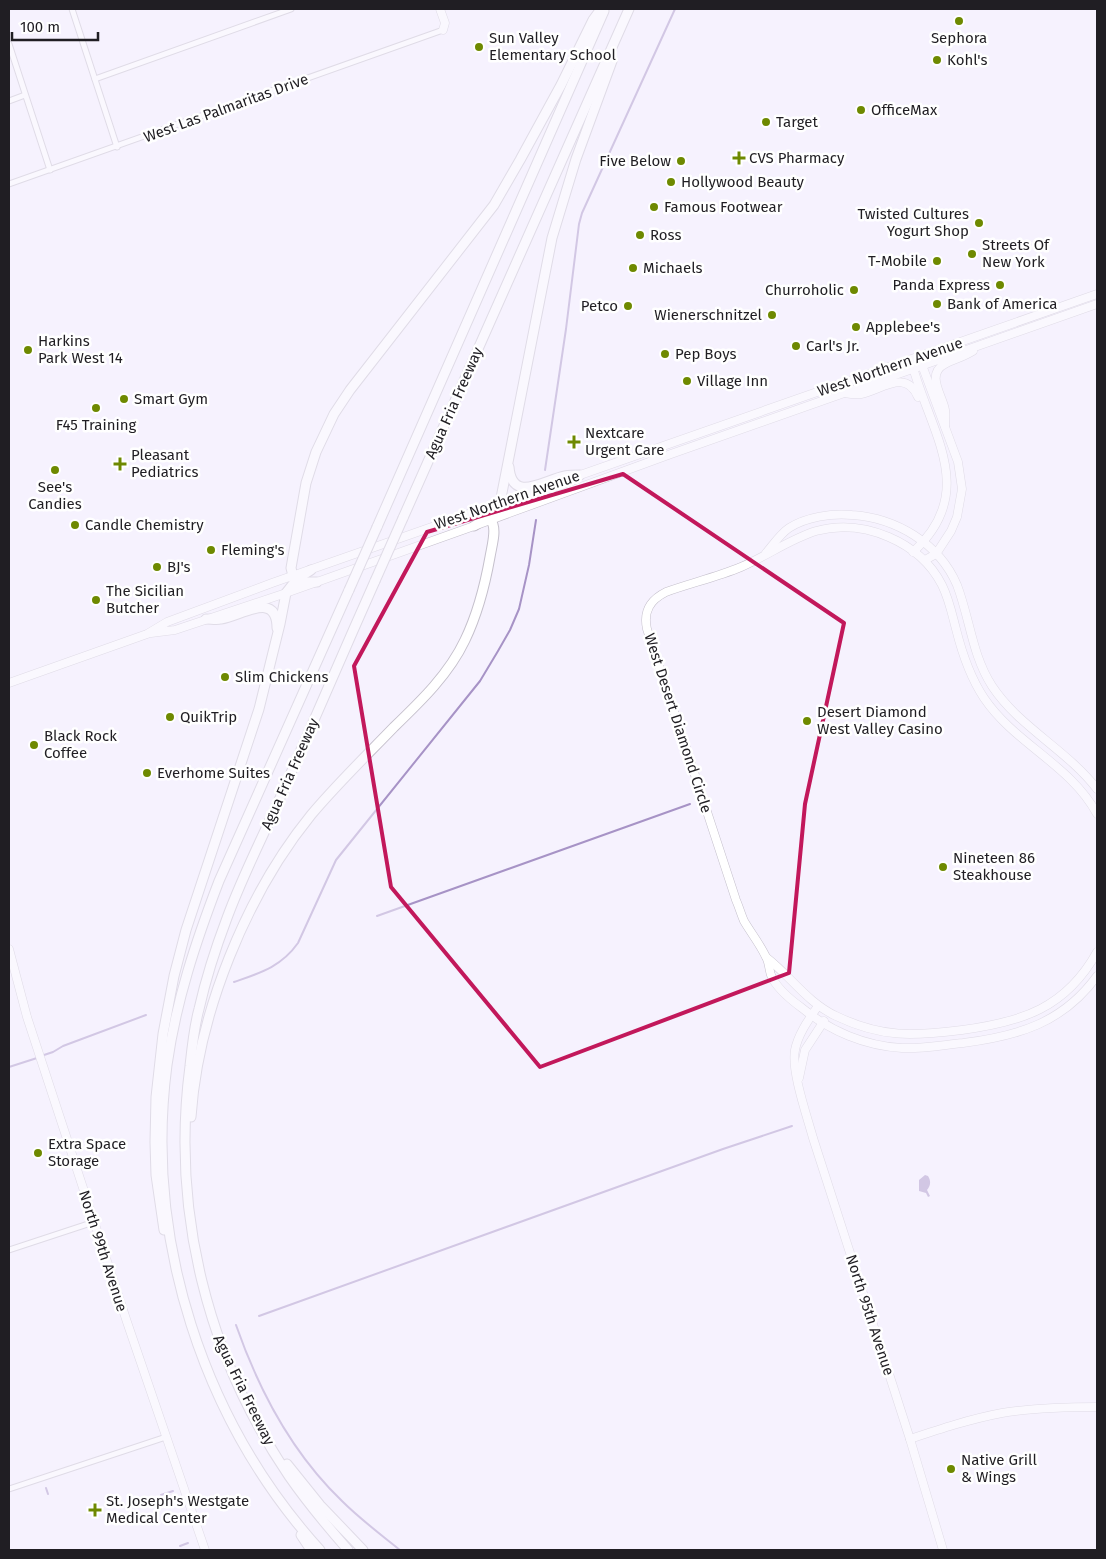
<svg xmlns="http://www.w3.org/2000/svg" width="1106" height="1559" viewBox="0 0 1106 1559" font-family="'Fira Sans',sans-serif">
<style>
.water{fill:#a793c6}
.lines{fill:none;stroke-linecap:round;stroke-linejoin:round}
.stream{stroke:#a793c6;stroke-width:2}
.street-casing{stroke:#c5c0cc;stroke-width:7}
.secondary-casing{stroke:#c5c0cc;stroke-width:9}
.primary-casing{stroke:#c5c0cc;stroke-width:9}
.highway-casing{stroke:#c5c0cc;stroke-width:11}
.street{stroke:#fff;stroke-width:5}
.secondary{stroke:#fff;stroke-width:8}
.primary{stroke:#fff;stroke-width:8}
.highway{stroke:#fff;stroke-width:9}
.highway-bridge-casing{stroke:#c5c0cc;stroke-width:11;stroke-linecap:butt}
.highway-bridge{stroke:#fff;stroke-width:9}
.marked{fill:none;stroke:#c2185b;stroke-width:4;stroke-linejoin:round}
.poi-dot{fill:#6e8900;stroke:#fff;stroke-width:2}
.labels{text-anchor:middle;stroke-width:5;stroke-linejoin:round;paint-order:stroke}
.poi-label{font-size:15px;fill:#201e23;stroke:#fff;text-anchor:start}
.street-label{font-size:15px;fill:#201e23;stroke:#fff}
</style>
<rect width="100%" height="100%" fill="#f6f2fe"/>
<!-- water -->
<path class="water" d="M925 1175 928 1176C931 1181 931 1185 927 1190L930 1196 928 1197 926 1193 919 1191V1180Z"/>
<g class="lines">
<!-- stream -->
<g class="stream">
<polyline points="545,470 566,329 579,224 582,213 675,9"/>
<polyline points="377,916 690,804"/>
<path d="M234 982C260 973 281 967 298 943L336 860 480 681 498 651 510 630 519 609 529 565 536 520"/>
<polyline points="41,1056 53,1052 63,1046 146,1015"/>
<polyline points="9,1067 37,1058"/>
<polyline points="259,1316 723,1149 792,1126"/>
<path d="M236 1325C259 1391 291 1452 342 1501 360 1519 380 1534 400 1550"/>
<polyline points="46,1488 48,1494"/>
<polyline points="161,1495 173,1491"/>
<polyline points="180,1546 188,1543"/>
</g>
<defs>
<g id="street">
<polyline points="72,9 117,147"/>
<polyline points="9,44 50,170"/>
<polyline points="95,79 291,9"/>
<polyline points="9,101 25,95"/>
<polyline points="9,184 443,30"/>
<polyline points="9,1250 94,1222"/>
<polyline points="9,1489 166,1437"/>
</g>
<g id="secondary">
<polyline points="440,9 445,23 443,30"/>
<polyline points="919,357 958,462 962,489 957,517 951,531 936,554 925,560"/>
<path d="M911 360C928 430 981 490 913 552"/>
<path d="M844 393C850 394 856 395 861 394 881 390 906 368 918 397"/>
<path d="M766 553C773 545 780 534 789 528 806 517 832 513 852 515 896 518 939 543 957 585 970 619 972 655 992 686 1019 727 1067 750 1097 789"/>
<path d="M1097 814C1071 765 1015 744 984 698 970 677 962 653 956 629 952 614 949 599 942 585 920 542 864 518 816 531 790 539 767 556 741 567 717 577 691 583 666 592 650 600 643 611 647 629L736 900C739 907 741 914 744 921 751 933 760 944 766 957 769 962 769 969 771 975 776 988 791 1000 802 1008 830 1031 865 1046 902 1048 922 1049 943 1045 963 1043 1018 1036 1063 1023 1097 976"/>
<polyline points="9,949 27,1017 127,1322 205,1550"/>
<path d="M767 958C790 976 808 1003 836 1016 882 1038 913 1036 962 1030 1022 1022 1066 1008 1097 952"/>
<path d="M818 1006C809 1019 798 1034 795 1050 791 1071 807 1116 813 1138L910 1439 943 1550"/>
<polyline points="799,1078 805,1050 824,1021"/>
<path d="M910 1439C940 1429 970 1419 1002 1413 1033 1408 1065 1407 1097 1407"/>
</g>
<g id="primary">
<path d="M945 426C945 421 946 415 945 410 943 396 925 374 945 364 954 359 964 357 973 351"/>
<polyline points="151,633 175,630 286,593 474,526 671,454 1097,304"/>
<polyline points="9,683 147,634 167,622 272,583 1097,294"/>
</g>
<g id="highway">
<path d="M509 467C512 504 544 480 565 476 570 475 575 475 580 475"/>
<polyline points="403,518 629,9"/>
<polyline points="474,526 492,515 500,503 552,238 576,159 612,61"/>
<polyline points="377,527 604,11"/>
<polyline points="317,582 301,582 293,576 291,568 306,483 316,452 334,414 350,390 494,205 520,160 561,85 593,20 601,9"/>
<path d="M206 619C211 619 217 620 221 619 241 616 277 590 277 628"/>
<path d="M191 1117C198 1014 246 895 311 815 337 784 366 756 394 727 421 701 449 674 465 640 478 613 485 585 490 557 494 534 502 515 471 513"/>
<polyline points="164,1230 156,1175 155,1142 156,1097 163,1034 174,976 186,930 259,709 280,624 286,593 297,579 311,570"/>
<polyline points="287,1464 320,1505 363,1550"/>
<polyline points="301,1535 311,1550"/>
<path d="M320 1550C203 1421 144 1239 167 1065 176 1001 196 941 219 881L349 590"/>
<path d="M348 1550C327 1526 307 1502 289 1476 207 1356 171 1210 190 1066 192 1047 194 1027 199 1009 206 978 216 947 227 918 242 877 262 838 280 798 312 725 343 653 375 581"/>
</g>
</defs>
<!-- street casing -->
<use href="#street" class="street-casing"/>
<!-- secondary casing -->
<use href="#secondary" class="secondary-casing"/>
<!-- primary casing -->
<use href="#primary" class="primary-casing"/>
<!-- highway casing -->
<use href="#highway" class="highway-casing"/>
<!-- street -->
<use href="#street" class="street"/>
<!-- secondary -->
<use href="#secondary" class="secondary"/>
<!-- primary -->
<use href="#primary" class="primary"/>
<!-- highway -->
<use href="#highway" class="highway"/>
<defs>
<g id="highway-bridge">
<polyline points="375,581 403,518"/>
<polyline points="349,590 377,527"/>
</g>
</defs>
<!-- highway-bridge casing -->
<use href="#highway-bridge" class="highway-bridge-casing"/>
<!-- highway-bridge -->
<use href="#highway-bridge" class="highway-bridge"/>
</g>
<!-- marked area -->
<path d="M0 0H1106V1559H0ZM623 474 844 623 805 804 789 973 540 1067 391 887 354 666 427 532Z" fill="#f6f2fe" fill-opacity=".55" fill-rule="evenodd"/>
<path class="marked" d="M623 474 844 623 805 804 789 973 540 1067 391 887 354 666 427 532Z"/>
<!-- markers -->
<g class="poi-dot">
<circle cx="959" cy="21" r="5"/>
<circle cx="479" cy="47" r="5"/>
<circle cx="937" cy="60" r="5"/>
<circle cx="861" cy="110" r="5"/>
<circle cx="766" cy="122" r="5"/>
<path d="M736.5 150.5h5v5h5v5h-5v5h-5v-5h-5v-5h5z"/>
<circle cx="681" cy="161" r="5"/>
<circle cx="671" cy="182" r="5"/>
<circle cx="654" cy="207" r="5"/>
<circle cx="979" cy="223" r="5"/>
<circle cx="640" cy="235" r="5"/>
<circle cx="972" cy="254" r="5"/>
<circle cx="937" cy="261" r="5"/>
<circle cx="633" cy="268" r="5"/>
<circle cx="1000" cy="285" r="5"/>
<circle cx="854" cy="290" r="5"/>
<circle cx="937" cy="304" r="5"/>
<circle cx="628" cy="306" r="5"/>
<circle cx="772" cy="315" r="5"/>
<circle cx="856" cy="327" r="5"/>
<circle cx="796" cy="346" r="5"/>
<circle cx="28" cy="350" r="5"/>
<circle cx="665" cy="354" r="5"/>
<circle cx="687" cy="381" r="5"/>
<circle cx="124" cy="399" r="5"/>
<circle cx="96" cy="408" r="5"/>
<path d="M571.5 434.5h5v5h5v5h-5v5h-5v-5h-5v-5h5z"/>
<path d="M117.5 456.5h5v5h5v5h-5v5h-5v-5h-5v-5h5z"/>
<circle cx="55" cy="470" r="5"/>
<circle cx="75" cy="525" r="5"/>
<circle cx="211" cy="550" r="5"/>
<circle cx="157" cy="567" r="5"/>
<circle cx="96" cy="600" r="5"/>
<circle cx="225" cy="677" r="5"/>
<circle cx="170" cy="717" r="5"/>
<circle cx="807" cy="721" r="5"/>
<circle cx="34" cy="745" r="5"/>
<circle cx="147" cy="773" r="5"/>
<circle cx="943" cy="867" r="5"/>
<circle cx="38" cy="1153" r="5"/>
<circle cx="951" cy="1469" r="5"/>
<path d="M92.5 1502.5h5v5h5v5h-5v5h-5v-5h-5v-5h5z"/>
</g>
<g class="labels">
<!-- poi labels -->
<g class="poi-label">
<text x="489" y="43">Sun Valley<tspan x="489" dy="17">Elementary School</tspan></text>
<text x="959" y="43" text-anchor="middle">Sephora</text>
<text x="947" y="65">Kohl's</text>
<text x="871" y="115">OfficeMax</text>
<text x="776" y="127">Target</text>
<text x="749" y="163">CVS Pharmacy</text>
<text x="671" y="166" text-anchor="end">Five Below</text>
<text x="681" y="187">Hollywood Beauty</text>
<text x="664" y="212">Famous Footwear</text>
<text x="969" y="219" text-anchor="end">Twisted Cultures<tspan x="969" dy="17">Yogurt Shop</tspan></text>
<text x="650" y="240">Ross</text>
<text x="982" y="250">Streets Of<tspan x="982" dy="17">New York</tspan></text>
<text x="927" y="266" text-anchor="end">T-Mobile</text>
<text x="643" y="273">Michaels</text>
<text x="990" y="290" text-anchor="end">Panda Express</text>
<text x="844" y="295" text-anchor="end">Churroholic</text>
<text x="947" y="309">Bank of America</text>
<text x="618" y="311" text-anchor="end">Petco</text>
<text x="762" y="320" text-anchor="end">Wienerschnitzel</text>
<text x="866" y="332">Applebee's</text>
<text x="38" y="346">Harkins<tspan x="38" dy="17">Park West 14</tspan></text>
<text x="806" y="351">Carl's Jr.</text>
<text x="675" y="359">Pep Boys</text>
<text x="697" y="386">Village Inn</text>
<text x="134" y="404">Smart Gym</text>
<text x="96" y="430" text-anchor="middle">F45 Training</text>
<text x="585" y="438">Nextcare<tspan x="585" dy="17">Urgent Care</tspan></text>
<text x="131" y="460">Pleasant<tspan x="131" dy="17">Pediatrics</tspan></text>
<text x="55" y="492" text-anchor="middle">See's<tspan x="55" dy="17">Candies</tspan></text>
<text x="85" y="530">Candle Chemistry</text>
<text x="221" y="555">Fleming's</text>
<text x="167" y="572">BJ's</text>
<text x="106" y="596">The Sicilian<tspan x="106" dy="17">Butcher</tspan></text>
<text x="235" y="682">Slim Chickens</text>
<text x="817" y="717">Desert Diamond<tspan x="817" dy="17">West Valley Casino</tspan></text>
<text x="180" y="722">QuikTrip</text>
<text x="44" y="741">Black Rock<tspan x="44" dy="17">Coffee</tspan></text>
<text x="157" y="778">Everhome Suites</text>
<text x="953" y="863">Nineteen 86<tspan x="953" dy="17">Steakhouse</tspan></text>
<text x="48" y="1149">Extra Space<tspan x="48" dy="17">Storage</tspan></text>
<text x="961" y="1465">Native Grill<tspan x="961" dy="17">&amp; Wings</tspan></text>
<text x="106" y="1506">St. Joseph's Westgate<tspan x="106" dy="17">Medical Center</tspan></text>
</g>
<!-- street labels -->
<g class="street-label">
<text transform="translate(226 108) rotate(-20)" y="5">West Las Palmaritas Drive</text>
<text transform="translate(890 367) rotate(-19)" y="5">West Northern Avenue</text>
<text transform="translate(454 403) rotate(-66)" y="5">Agua Fria Freeway</text>
<text transform="translate(507 500) rotate(-19)" y="5">West Northern Avenue</text>
<text transform="translate(678 723) rotate(72)" y="5">West Desert Diamond Circle</text>
<text transform="translate(290 774) rotate(-66)" y="5">Agua Fria Freeway</text>
<text transform="translate(103 1251) rotate(72)" y="5">North 99th Avenue</text>
<text transform="translate(870 1315) rotate(72)" y="5">North 95th Avenue</text>
<text transform="translate(244 1390) rotate(64)" y="5">Agua Fria Freeway</text>
</g>
</g>
<!-- border -->
<rect width="1106" height="1559" fill="none" stroke="#201e23" stroke-width="20"/>
<!-- scale -->
<path d="M12 32v8h86v-8" fill="none" stroke="#201e23" stroke-width="2.5"/>
<text x="20" y="32" font-size="15" fill="#201e23" stroke="#ffffff" stroke-width="4" paint-order="stroke">100 m</text>
</svg>
